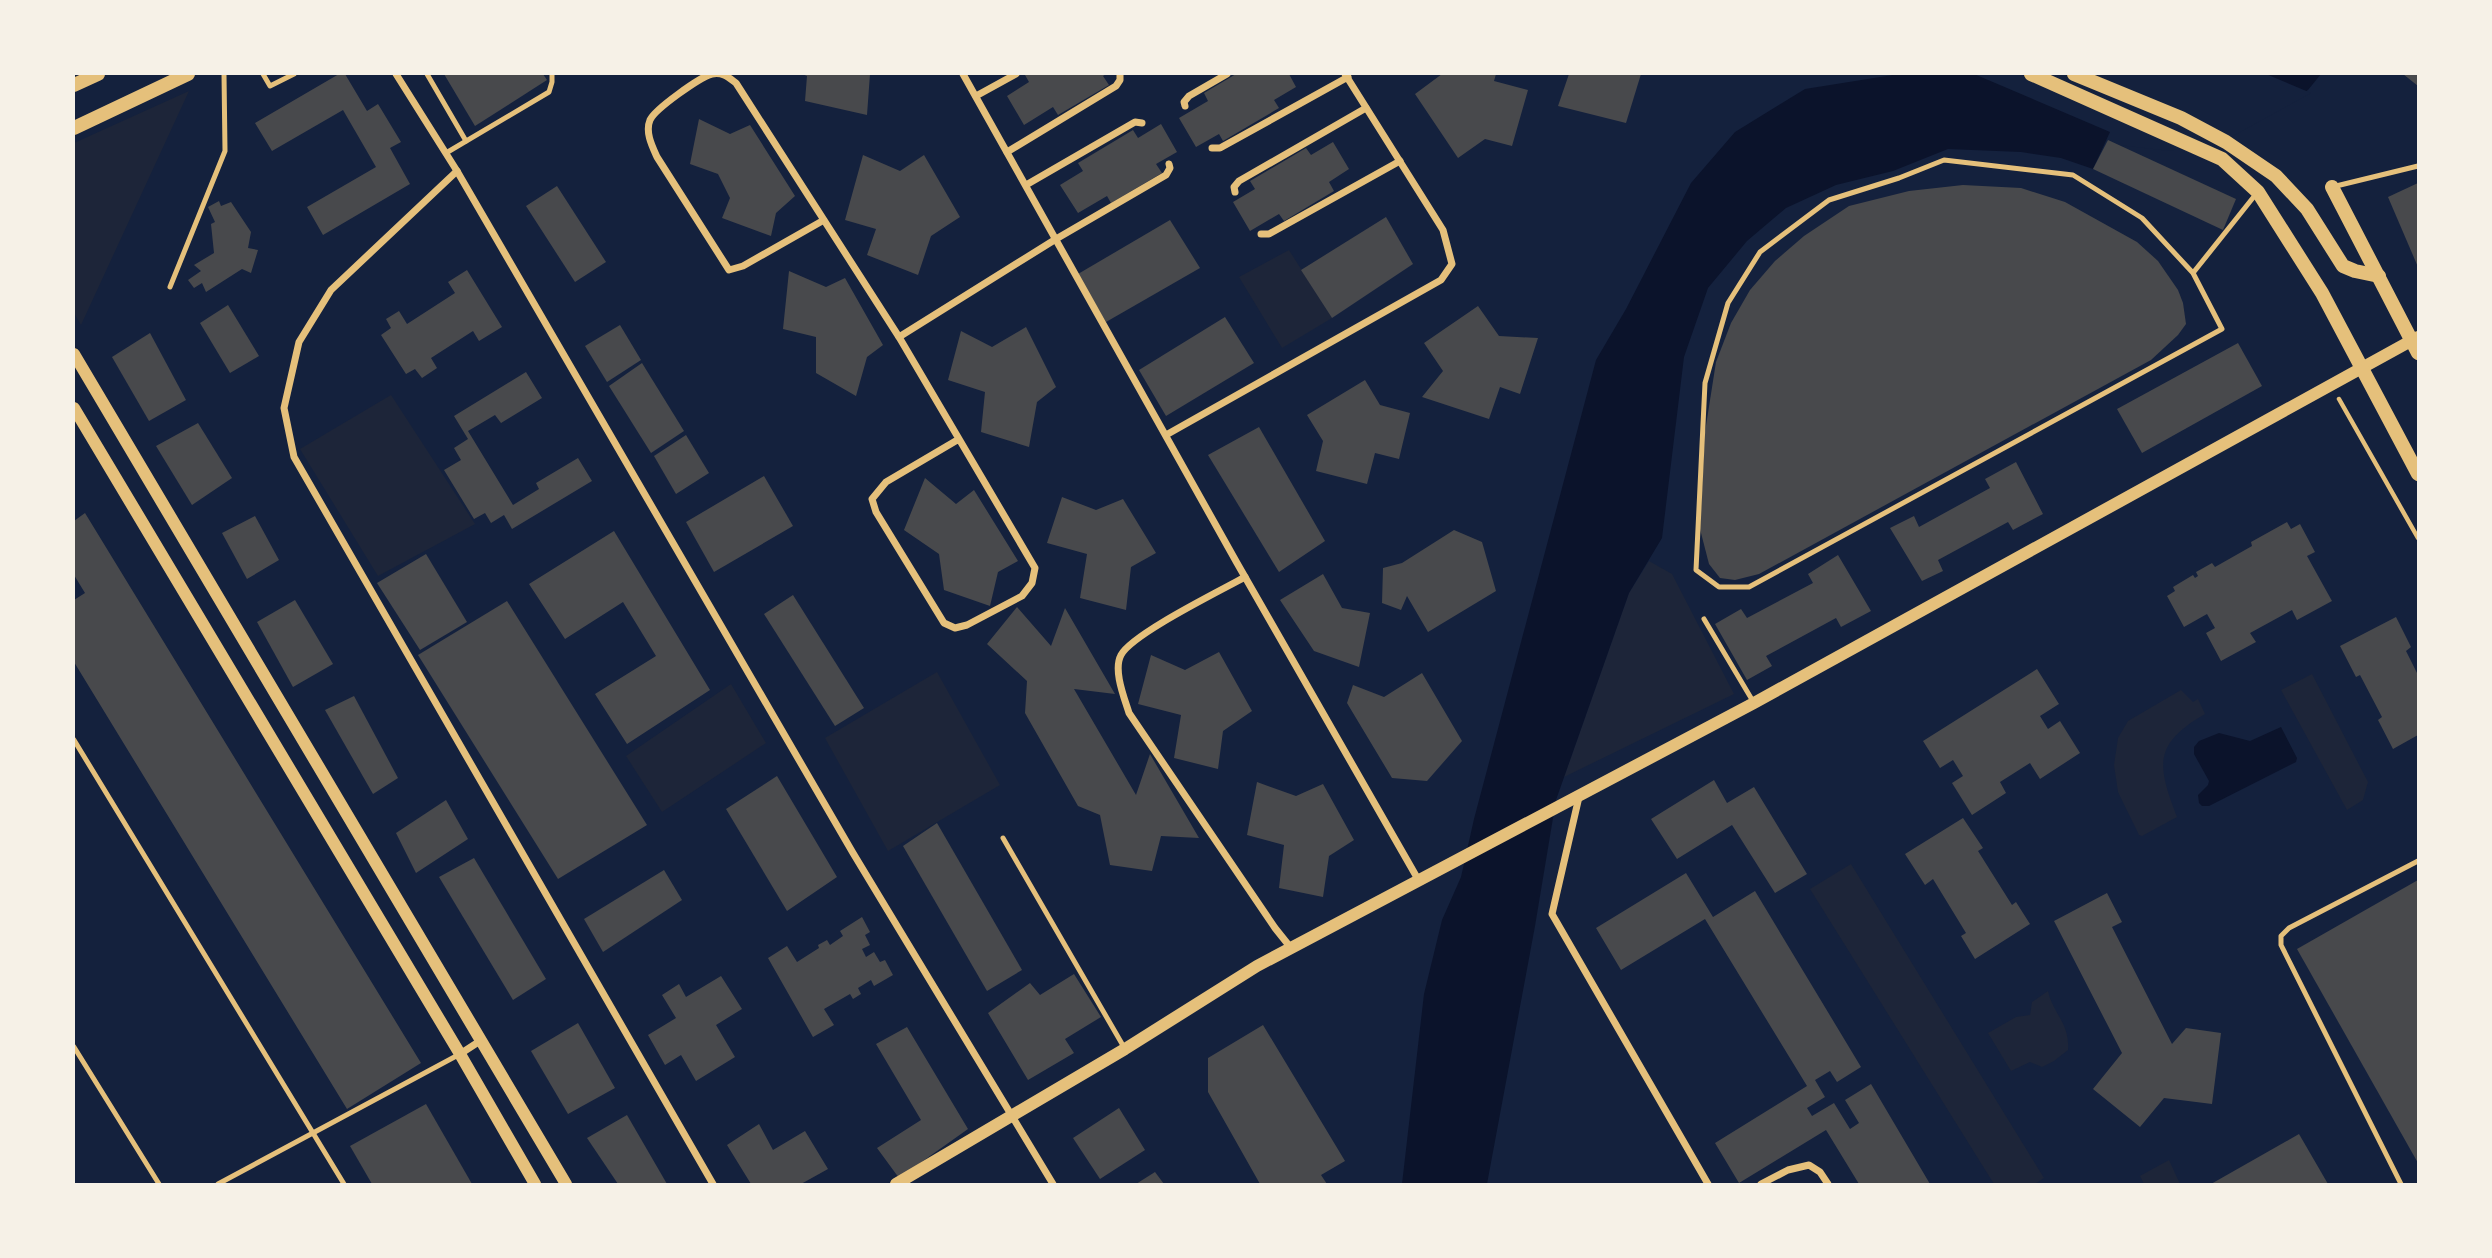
<svg xmlns="http://www.w3.org/2000/svg" width="2492" height="1258" viewBox="0 0 2492 1258" font-family="Quicksand,sans-serif">
<style>
.green{fill:#1d2539}
.water{fill:#0b132b}
.pier{fill:#14213d}
.building{fill:#48494c}
.lines{fill:none;stroke-linecap:round;stroke-linejoin:round}
.path{stroke:#e5c07b;stroke-width:4.5}
.service{stroke:#e5c07b;stroke-width:5}
.minor{stroke:#e5c07b;stroke-width:7}
.tertiary{stroke:#e5c07b;stroke-width:12}
.secondary{stroke:#e5c07b;stroke-width:14}
</style>
<rect width="100%" height="100%" fill="#14213d"/>
<!-- green -->
<g class="green">
<polygon points="189,91 81,325 74,313 74,143"/>
<polygon points="1289,250 1332,318 1282,348 1239,277"/>
<polygon points="391,395 475,524 378,576 300,449"/>
<polygon points="1649,561 1672,574 1734,694 1564,777 1629,593"/>
<polygon points="937,672 1000,785 888,851 825,738"/>
<polygon points="2312,674 2368,782 2363,800 2347,810 2281,690"/>
<polygon points="731,684 766,743 662,812 626,756"/>
<path d="M2181 690 2193 702 2198 699 2205 714C2153 744 2157 765 2177 817L2142 836 2139 835 2118 792 2114 765 2118 738 2128 721Z"/>
<polygon points="1851,864 2044,1178 2035,1184 1994,1184 1810,889"/>
<path d="M2048 991C2053 1014 2070 1023 2068 1050L2054 1061 2042 1067 2030 1062 2011 1071 1988 1033 2016 1017 2030 1015 2032 1002Z"/>
<polygon points="2169,1160 2180,1184 2144,1184 2140,1176"/>
</g>
<!-- water -->
<g class="water">
<polygon points="1899,74 2321,74 2308,90 2275,110 2108,140 2093,169 2061,158 2021,152 1948,149 1893,171 1836,185 1786,208 1747,241 1708,288 1684,357 1662,538 1629,593 1556,800 1535,926 1487,1184 1402,1184 1424,994 1442,920 1461,877 1474,819 1596,360 1626,309 1691,183 1735,132 1805,89"/>
<polygon points="2281,727 2297,758 2296,762 2209,806 2202,806 2199,803 2198,795 2208,785 2209,781 2194,754 2194,747 2199,741 2219,733 2250,741"/>
</g>
<!-- pier -->
<polygon class="pier" points="1974,74 2266,74 2311,93 2233,136 2170,151 2110,144 2096,171 2093,169 2110,132"/>
<!-- building -->
<g class="building">
<polygon points="339,74 345,74 367,111 378,104 401,142 390,148 410,184 323,235 307,207 376,167 343,110 272,151 255,123"/>
<polygon points="444,74 543,74 547,80 475,126"/>
<polygon points="802,74 870,74 867,115 805,101 807,76"/>
<polygon points="1027,74 1106,74 1103,76 1109,85 1058,115 1053,107 1024,125 1007,96 1029,82 1025,75"/>
<polygon points="1236,74 1289,74 1296,87 1274,100 1279,108 1223,141 1219,134 1196,147 1179,118 1208,101 1204,93"/>
<polygon points="1442,74 1496,74 1494,81 1528,90 1512,146 1485,139 1458,158 1415,94"/>
<polygon points="1569,74 1641,74 1626,123 1558,106"/>
<polygon points="2403,74 2418,74 2418,86"/>
<polygon points="699,119 730,134 750,125 795,196 776,213 771,236 722,218 730,198 718,174 690,164"/>
<polygon points="1161,124 1177,152 1156,164 1162,173 1111,203 1107,196 1078,213 1060,185 1083,171 1078,163 1133,130 1138,138"/>
<polygon points="2108,140 2236,199 2223,230 2093,169"/>
<polygon points="1333,142 1349,169 1329,182 1334,191 1284,221 1279,214 1250,231 1233,202 1255,189 1250,181 1306,148 1311,155"/>
<polygon points="863,155 900,171 924,155 960,217 931,236 918,275 867,255 876,229 845,220"/>
<polygon points="2418,183 2418,267 2388,197"/>
<polygon points="1963,185 2021,188 2065,202 2137,242 2158,261 2178,290 2183,303 2186,324 2178,335 2151,360 1759,574 1735,580 1720,578 1709,564 1700,529 1705,432 1716,362 1731,323 1750,290 1775,261 1804,236 1849,206 1909,191"/>
<polygon points="557,186 606,262 575,282 526,206"/>
<polygon points="219,201 221,206 231,202 251,232 248,248 258,250 251,273 242,269 206,292 202,283 194,288 188,280 201,271 194,265 214,253 211,224 215,222 208,207"/>
<polygon points="1386,217 1413,264 1332,318 1301,270"/>
<polygon points="1170,220 1200,268 1106,322 1078,274"/>
<polygon points="467,270 502,327 479,341 473,331 431,358 437,368 422,378 415,369 406,374 381,335 391,328 386,319 399,311 407,324 455,293 448,282"/>
<polygon points="789,271 826,287 845,278 883,345 867,357 856,396 816,373 816,337 783,329"/>
<polygon points="228,305 259,356 230,373 200,323"/>
<polygon points="1478,306 1499,336 1538,338 1520,394 1500,387 1489,419 1422,397 1443,371 1424,343"/>
<polygon points="1225,317 1254,363 1166,416 1139,370"/>
<polygon points="620,325 641,360 607,382 585,346"/>
<polygon points="1026,327 1056,387 1037,402 1029,447 981,432 985,392 948,380 961,331 992,347"/>
<polygon points="150,333 186,400 149,421 112,357"/>
<polygon points="2238,343 2262,386 2142,453 2117,409"/>
<polygon points="642,363 684,431 651,453 609,386"/>
<polygon points="526,372 542,398 501,423 495,415 468,431 513,505 539,489 536,483 578,458 592,481 512,529 504,515 491,523 485,513 474,519 444,470 461,460 454,448 468,439 454,416"/>
<polygon points="1365,380 1380,405 1410,413 1399,459 1375,453 1367,484 1316,471 1323,441 1307,415"/>
<polygon points="198,423 232,478 192,505 156,446"/>
<polygon points="1259,427 1325,541 1279,572 1208,455"/>
<polygon points="686,435 709,473 676,494 654,456"/>
<polygon points="2016,462 2043,514 2013,530 2008,522 1938,560 1943,571 1922,581 1890,528 1914,516 1919,527 1990,488 1985,479"/>
<polygon points="764,476 793,526 714,572 686,522"/>
<polygon points="925,478 956,504 974,490 1018,561 998,572 990,606 944,590 939,554 904,530"/>
<polygon points="1062,497 1096,510 1123,499 1156,553 1131,567 1126,610 1080,598 1087,554 1047,543"/>
<polygon points="85,513 421,1063 347,1109 74,662 74,600 85,593 74,575 74,521"/>
<polygon points="255,516 279,560 247,579 222,533"/>
<polygon points="2287,522 2291,529 2300,524 2315,552 2307,556 2332,601 2297,620 2292,610 2250,633 2256,642 2221,661 2206,633 2215,628 2207,614 2184,627 2167,596 2175,591 2173,587 2193,575 2195,578 2198,576 2196,572 2212,563 2215,567 2252,546 2251,542"/>
<polygon points="1454,530 1482,542 1496,591 1428,632 1407,596 1401,610 1382,603 1383,568 1402,563"/>
<polygon points="614,531 710,690 627,744 595,694 656,656 623,602 565,639 529,584"/>
<polygon points="426,554 467,622 420,650 377,583"/>
<polygon points="1838,555 1871,611 1841,627 1836,618 1766,656 1772,666 1747,680 1715,624 1741,609 1747,618 1813,583 1808,574"/>
<polygon points="1323,574 1342,608 1370,613 1359,667 1314,651 1280,600"/>
<polygon points="793,595 864,708 835,726 764,614"/>
<polygon points="295,600 333,664 293,687 257,622"/>
<polygon points="507,601 647,825 558,879 418,655"/>
<polygon points="1017,607 1051,646 1065,608 1115,694 1074,689 1136,795 1150,754 1199,838 1161,836 1152,871 1110,865 1100,815 1078,806 1025,713 1027,681 987,644"/>
<polygon points="2396,617 2411,647 2406,651 2418,675 2418,735 2393,749 2378,720 2382,717 2360,675 2356,677 2340,646"/>
<polygon points="1219,652 1252,711 1223,731 1218,769 1174,758 1181,715 1138,704 1151,655 1185,670"/>
<polygon points="2037,669 2059,704 2040,716 2048,729 2060,721 2080,753 2040,779 2030,763 2000,782 2006,793 1972,815 1952,783 1963,776 1953,760 1940,768 1923,741"/>
<polygon points="1422,673 1462,741 1427,781 1392,778 1347,703 1353,685 1384,697"/>
<polygon points="354,696 398,778 373,794 325,710"/>
<polygon points="777,776 837,877 787,911 726,809"/>
<polygon points="1714,780 1727,803 1754,787 1807,874 1775,893 1732,825 1677,859 1651,819"/>
<polygon points="1257,782 1296,796 1323,784 1354,840 1329,856 1323,897 1279,888 1284,845 1247,835"/>
<polygon points="446,800 468,839 416,873 396,833"/>
<polygon points="1963,818 1983,848 1978,851 2012,905 2016,902 2030,924 1975,959 1961,936 1966,933 1933,879 1925,885 1905,854"/>
<polygon points="937,823 1022,970 987,991 903,846"/>
<polygon points="474,858 546,979 513,1000 439,877"/>
<polygon points="664,870 682,900 603,952 584,919"/>
<polygon points="1686,873 1713,917 1755,891 1861,1067 1837,1082 1830,1071 1815,1080 1825,1097 1807,1108 1812,1116 1834,1103 1850,1129 1859,1123 1845,1100 1871,1084 1930,1184 1859,1184 1826,1130 1739,1183 1715,1143 1807,1086 1705,919 1621,970 1596,928"/>
<polygon points="2418,880 2418,1163 2297,949"/>
<polygon points="2107,893 2122,922 2112,927 2172,1044 2186,1028 2221,1033 2212,1104 2164,1098 2140,1127 2093,1089 2122,1053 2054,921"/>
<polygon points="862,917 870,932 865,935 870,945 862,949 866,957 874,952 880,962 885,960 893,975 874,986 871,980 858,988 861,994 853,999 850,994 824,1009 834,1025 813,1037 768,958 787,946 797,962 819,948 818,945 827,940 830,945 843,936 840,931"/>
<polygon points="1074,974 1101,1017 1065,1039 1074,1053 1028,1080 988,1013 1030,983 1040,995"/>
<polygon points="721,976 742,1009 716,1025 735,1057 696,1081 681,1055 665,1065 648,1035 676,1018 662,995 679,984 686,997"/>
<polygon points="578,1023 615,1088 568,1114 531,1051"/>
<polygon points="1263,1025 1345,1161 1321,1175 1327,1184 1260,1184 1208,1092 1208,1058"/>
<polygon points="907,1027 968,1129 899,1178 877,1148 921,1120 876,1044"/>
<polygon points="426,1104 472,1184 372,1184 350,1146"/>
<polygon points="1119,1108 1145,1150 1100,1179 1073,1138"/>
<polygon points="627,1115 667,1184 618,1184 587,1138"/>
<polygon points="759,1124 773,1150 805,1131 828,1169 801,1184 751,1184 727,1145"/>
<polygon points="2299,1134 2328,1184 2211,1184"/>
<polygon points="1155,1172 1164,1184 1136,1184"/>
</g>
<g class="lines">
<!-- path -->
<polyline class="path" points="2339,399 2418,538"/>
<!-- service -->
<g class="service">
<polyline points="263,74 270,86 294,74"/>
<polyline points="427,74 466,141"/>
<polyline points="446,153 549,92 552,82 552,74"/>
<polyline points="2332,187 2418,166"/>
<polyline points="2193,273 2222,329 1749,587 1719,587 1696,570 1705,383 1728,303 1760,252 1829,200 1899,178 1944,160 2073,175 2142,218 2193,273 2256,194"/>
<polyline points="170,287 225,151 224,74"/>
<polyline points="1704,619 1754,703"/>
<polyline points="74,740 344,1184"/>
<polyline points="1003,838 1125,1049"/>
<polyline points="74,1047 159,1184"/>
<polyline points="218,1184 460,1054"/>
<polyline points="2401,1184 2281,945 2281,936 2289,928 2418,861"/>
</g>
<!-- minor -->
<g class="minor">
<polyline points="396,74 457,171 853,853 1053,1184"/>
<polyline points="963,74 1237,563 1419,881"/>
<polyline points="976,96 1016,74"/>
<polyline points="1185,106 1184,102 1189,96 1227,74"/>
<polyline points="1212,148 1220,148 1348,77"/>
<polyline points="1007,152 1116,86 1120,80 1120,75"/>
<polyline points="457,171 331,290 299,342 284,408 294,457 713,1184"/>
<polyline points="1026,185 1135,122 1142,123"/>
<polyline points="1235,192 1234,187 1239,181 1366,108"/>
<path d="M824 220 743 266 729 270 657 157C652 146 645 132 650 120 655 109 700 77 712 74 723 72 728 77 736 83L899 337 1035 568 1032 583 1022 596 967 625 955 628 944 623 876 512 872 499 886 482 959 439"/>
<polyline points="1261,234 1269,234 1400,161"/>
<polyline points="899,337 1056,239 1166,175 1170,168 1169,164"/>
<polyline points="1166,435 1441,280 1452,264 1443,230 1345,74"/>
<path d="M1245 577C1220 591 1132 634 1121 655 1113 670 1124 697 1129 713L1275 928 1291 948"/>
<polyline points="1579,797 1552,914 1708,1184"/>
<polyline points="460,1054 480,1041"/>
<polyline points="1761,1184 1788,1170 1809,1165 1820,1172 1828,1184"/>
</g>
<!-- tertiary -->
<g class="tertiary">
<polyline points="74,354 566,1184"/>
<polyline points="74,408 460,1054 535,1184"/>
<polyline points="896,1184 1125,1049 1257,966 1754,703 2418,337"/>
</g>
<!-- secondary -->
<g class="secondary">
<polyline points="2031,74 2222,159 2258,192 2322,293 2418,474"/>
<polyline points="2074,74 2181,118 2226,142 2276,176 2307,209 2343,266 2355,271 2379,276"/>
<polyline points="74,85 98,74"/>
<polyline points="74,128 188,74"/>
<polyline points="2332,187 2418,353"/>
</g>
</g>
<!-- border -->
<rect width="2492" height="1258" fill="none" stroke="#f6f1e7" stroke-width="150"/>
</svg>
